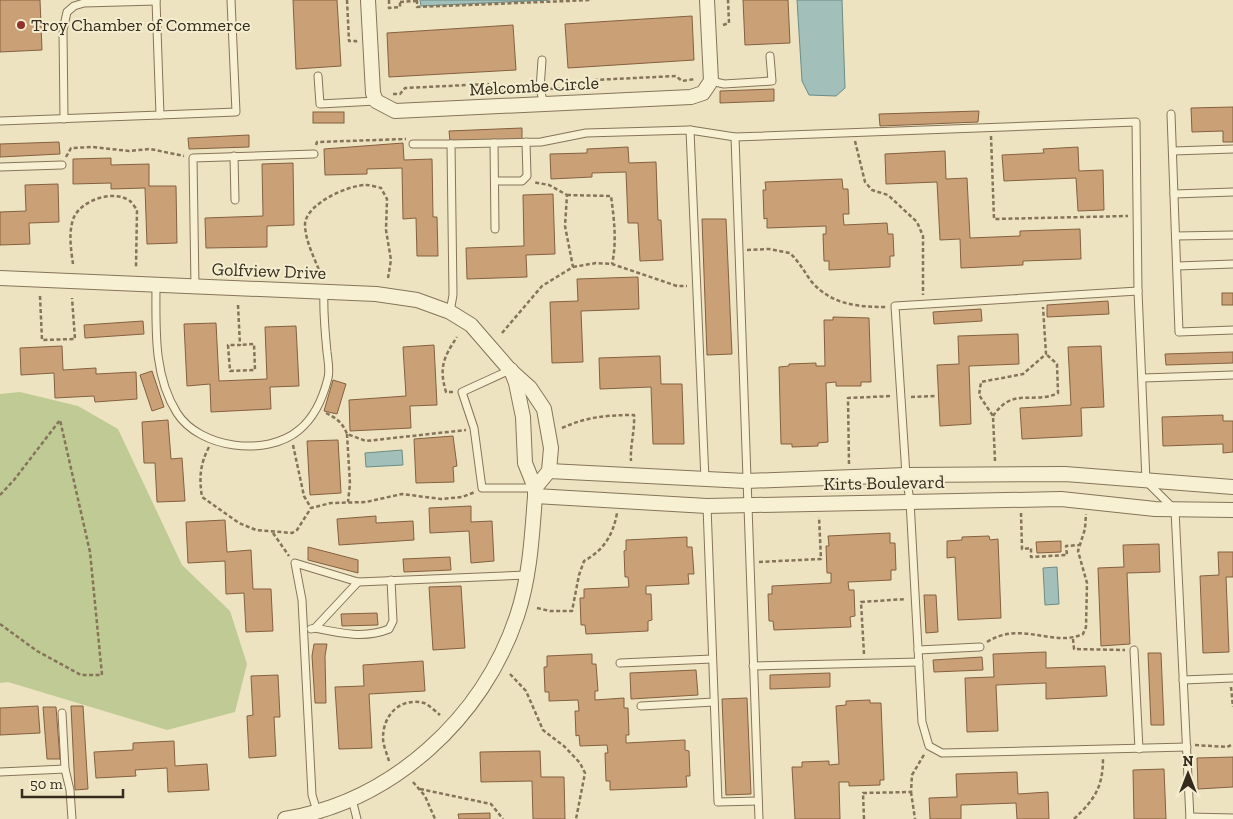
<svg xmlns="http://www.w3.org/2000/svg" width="1233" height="819" viewBox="0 0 1233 819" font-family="'Zilla Slab',serif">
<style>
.green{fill:#c0ca95}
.water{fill:#a3bfb9;stroke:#6b8c87}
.building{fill:#caa077;stroke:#84603f}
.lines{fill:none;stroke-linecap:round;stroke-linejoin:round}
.service-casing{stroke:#857459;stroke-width:9}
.minor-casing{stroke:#857459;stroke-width:16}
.path{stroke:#857459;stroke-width:2.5;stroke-dasharray:4 2.5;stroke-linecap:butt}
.service{stroke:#f8f0d3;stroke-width:7}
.minor{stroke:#f8f0d3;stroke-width:14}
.poi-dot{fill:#93322a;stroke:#f4edd0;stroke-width:2}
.labels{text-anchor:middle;stroke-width:4;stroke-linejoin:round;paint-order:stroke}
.poi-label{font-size:18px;fill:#352b1d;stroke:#f4edd0;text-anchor:start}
.street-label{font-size:18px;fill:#352b1d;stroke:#f4edd0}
</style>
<rect width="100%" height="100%" fill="#ede3c0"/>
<!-- green -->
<polygon class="green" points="20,392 78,406 118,429 182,565 230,611 247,664 235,712 167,730 8,682 0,683 0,394"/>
<!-- water -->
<g class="water">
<polygon points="420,0 549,0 421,6"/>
<polygon points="797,0 842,0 845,88 836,96 809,95 802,81"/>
<polygon points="402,450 403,465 366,467 365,453"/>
<polygon points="1057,567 1059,604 1045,605 1043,568"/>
</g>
<!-- building -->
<g class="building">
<polygon points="0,0 40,0 42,50 0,52"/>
<polygon points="293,0 337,0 341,66 296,69"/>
<polygon points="743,0 788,0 790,43 745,45"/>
<polygon points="692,16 694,60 568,68 565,24"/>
<polygon points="513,25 516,70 389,77 387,33"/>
<polygon points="774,89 774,101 720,103 720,91"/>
<polygon points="1233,107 1233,142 1223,142 1223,131 1192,132 1191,108"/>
<polygon points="979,111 978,122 880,126 879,114"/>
<rect x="313" y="112" width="31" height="11"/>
<polygon points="522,128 522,139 450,141 449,131"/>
<polygon points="249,135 249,147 189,149 188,138"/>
<polygon points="59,142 60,154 0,157 0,144"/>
<polygon points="403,143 404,160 432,159 433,217 437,217 438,256 417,256 416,218 403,219 402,168 367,169 367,174 325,175 324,149"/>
<polygon points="628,147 629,163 656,162 658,220 661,220 663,260 640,261 638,223 628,223 626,172 592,173 592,177 551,179 550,154 587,153 587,149"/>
<polygon points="1078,147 1079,171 1103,170 1104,210 1078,211 1076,178 1004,181 1002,155 1044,153 1043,149"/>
<polygon points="945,151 946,179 967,178 970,238 1020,236 1020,231 1080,229 1081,259 1023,261 1023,265 961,268 960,239 940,240 937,182 886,184 885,154"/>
<polygon points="111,158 111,165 149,164 149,186 176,186 177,243 147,244 145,188 111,189 111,183 73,184 73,159"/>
<polygon points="293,163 294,225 267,226 267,247 206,248 205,218 263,216 262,164"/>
<polygon points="842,179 843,189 848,189 849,214 843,214 844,225 887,223 888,234 893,234 894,256 890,256 890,267 829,270 829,261 824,261 823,234 826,234 826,226 767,228 767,218 764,219 763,190 766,190 765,182"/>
<polygon points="58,184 59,222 29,223 30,244 0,245 0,212 26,211 25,185"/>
<polygon points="553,194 555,254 526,255 527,277 467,279 466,248 524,246 523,195"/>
<polygon points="702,219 726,219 732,354 707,355"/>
<polygon points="638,277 639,309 581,311 583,362 552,363 550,302 578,301 577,279"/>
<rect x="1222" y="293" width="11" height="12"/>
<polygon points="1108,301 1109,314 1047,317 1047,305"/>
<polygon points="981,309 982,321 934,324 933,312"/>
<polygon points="833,317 869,318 871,382 861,382 861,386 836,386 836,382 826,383 828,442 818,443 818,446 792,447 792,444 781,444 779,367 789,366 789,364 816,363 816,366 825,366 824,320 833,320"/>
<polygon points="143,321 144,334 85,338 84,325"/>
<polygon points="216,323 219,381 267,379 265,327 296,326 299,386 270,387 271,409 211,412 210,384 187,386 184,324"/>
<polygon points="1018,334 1019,364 969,366 971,424 940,426 937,365 959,364 958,336"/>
<polygon points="434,345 437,405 410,406 411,428 350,431 349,400 406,396 403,347"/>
<polygon points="62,346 63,370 96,368 96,374 136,372 137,399 95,402 94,396 55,398 54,373 21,375 20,348"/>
<polygon points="1101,346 1104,407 1081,408 1082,436 1022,439 1020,408 1071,405 1068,347"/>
<polygon points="1233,352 1233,363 1166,365 1165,354"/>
<polygon points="660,356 661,384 682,384 684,444 653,444 651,387 600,389 599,358"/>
<polygon points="152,371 164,407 152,411 140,375"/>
<polygon points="333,380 346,384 337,414 324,411"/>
<polygon points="1223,415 1223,421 1233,421 1233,452 1223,453 1223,444 1163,446 1162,417"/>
<polygon points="168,420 171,459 182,458 185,501 157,502 155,463 144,463 142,422"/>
<polygon points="453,436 457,466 453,467 454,482 416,483 414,439"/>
<polygon points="338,440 341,493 310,495 307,441"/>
<polygon points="471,506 471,522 492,521 494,561 471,563 469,531 430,533 429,508"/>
<polygon points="376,516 376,523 413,521 414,540 339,545 337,519"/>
<polygon points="225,520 227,552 251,550 253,589 271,589 273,631 246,632 244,593 226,594 225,561 188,563 186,522"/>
<polygon points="890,533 890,543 895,543 896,570 891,570 891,580 848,582 849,590 854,590 855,616 850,617 851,627 774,630 773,621 769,621 768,594 772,594 772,586 831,583 831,573 827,573 826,546 829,546 828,536"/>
<polygon points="989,536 990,540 998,539 1001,618 958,620 955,557 947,558 947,541 962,540 962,537"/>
<polygon points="687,537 687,547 692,547 694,574 688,574 689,584 646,586 646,594 651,594 652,620 648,621 648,631 586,634 585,625 581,625 580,598 584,598 584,589 629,587 628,577 625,577 624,551 626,550 626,540"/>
<polygon points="1061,541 1061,552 1037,553 1036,542"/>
<polygon points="1159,544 1160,572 1127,573 1130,644 1101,646 1098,568 1124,567 1123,545"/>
<polygon points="308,547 358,560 358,573 308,560"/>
<polygon points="1218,552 1233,552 1233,577 1226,577 1229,652 1203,653 1200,576 1219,575"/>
<polygon points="450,557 451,570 404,572 403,559"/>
<polygon points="461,586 465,648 433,650 429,587"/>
<polygon points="924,595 936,595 938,632 926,633"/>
<polygon points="377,613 378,625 342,626 341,614"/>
<polygon points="314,644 327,644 325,656 326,703 315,703 312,656"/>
<polygon points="1046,652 1046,668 1105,666 1107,696 1046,699 1046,683 996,685 998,731 967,732 965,678 994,677 993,654"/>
<polygon points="1148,653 1161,653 1164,725 1151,725"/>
<polygon points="592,654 592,664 596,664 598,691 595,691 595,700 624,698 624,708 628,708 629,735 626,735 626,743 685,740 685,750 689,751 690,776 686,776 687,787 610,790 610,781 606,781 605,753 608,753 607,745 580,746 579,735 576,736 575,711 579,711 578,700 549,701 549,692 545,692 544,667 547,667 547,656"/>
<polygon points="982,657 983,670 934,672 933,660"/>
<polygon points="423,661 425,691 369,694 372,748 339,749 335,687 364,686 363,665"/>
<polygon points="696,670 698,695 631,699 630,673"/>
<polygon points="830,673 830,687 770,689 770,675"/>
<polygon points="278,675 280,717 274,717 276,756 249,758 247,716 253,715 251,676"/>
<polygon points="747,698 751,794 726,795 722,699"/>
<polygon points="870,700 870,703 881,703 884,780 880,780 880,785 849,786 849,782 839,782 840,819 795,819 792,767 802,767 802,762 829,761 829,765 839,764 836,706 846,705 846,701"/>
<polygon points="38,706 40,733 0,735 0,708"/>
<polygon points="71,706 83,706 88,789 75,790"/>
<polygon points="43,707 56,707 60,759 47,759"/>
<polygon points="174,741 175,766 207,764 209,790 168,792 167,768 135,770 136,776 96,778 94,752 133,750 133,743"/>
<polygon points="540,751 541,777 564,777 565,819 533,819 532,781 481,782 480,752"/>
<polygon points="1233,757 1233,787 1198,789 1197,758"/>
<polygon points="1164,769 1166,819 1134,819 1133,770"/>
<polygon points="1017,772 1018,794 1048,792 1049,819 1017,819 1016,803 961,805 961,819 930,819 929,798 957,797 956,774"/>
<polygon points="490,813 490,819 459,819 458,814"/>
</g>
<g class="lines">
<defs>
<g id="service">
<polyline points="542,60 540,89 544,104"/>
<polyline points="318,76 320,104 376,101"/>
<polyline points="711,81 724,84 772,81 770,56"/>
<polyline points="1171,114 1179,332 1233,330"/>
<polyline points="160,115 236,112 231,0"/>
<polyline points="64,119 63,30 67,12 74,6 84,3 156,1"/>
<polyline points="0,121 160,115 156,0"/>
<polyline points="690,130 705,480"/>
<polyline points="735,137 759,819"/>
<polyline points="494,143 495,229"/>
<polyline points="413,144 451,144"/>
<polyline points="1173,151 1233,149"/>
<polyline points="234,156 235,200"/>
<polyline points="0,167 62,165"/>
<polyline points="495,181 522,181 527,176 526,142"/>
<polyline points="1174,194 1233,192"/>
<polyline points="1176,236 1233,235"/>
<polyline points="1177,266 1233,264"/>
<path d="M156 284C156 328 153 375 177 413 200 449 267 457 299 430 315 417 323 398 328 378 330 371 328 360 327 352 325 332 323 312 324 292"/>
<polyline points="195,287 193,158 314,154"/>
<polyline points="1138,291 895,306 906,475 910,501 922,722 929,746 942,753 1187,747"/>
<polyline points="450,312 453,295 451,144 541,142 586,133 690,130 735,137 1136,122 1138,291 1146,481 1175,510 1190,819"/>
<polyline points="510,370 462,392 474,428 482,488 535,488"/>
<polyline points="1143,378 1233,375"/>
<polyline points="707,506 718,802 758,801"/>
<path d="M315 628C339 633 365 639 389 629L393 621 391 580"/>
<polyline points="311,629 315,628 358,582"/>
<polyline points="918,650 980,647"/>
<polyline points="1134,650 1139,749"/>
<polyline points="620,663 712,659"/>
<polyline points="753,666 919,662"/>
<polyline points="1183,680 1233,678"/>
<polyline points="641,706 714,702"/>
<polyline points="62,713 65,769 70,790 72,819"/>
<polyline points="0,772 65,769"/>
<polyline points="352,799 357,819"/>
<polyline points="317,811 312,795 302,600 295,563 358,582 527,575"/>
<polyline points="1190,817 1233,818"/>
</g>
<g id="minor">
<polyline points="368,0 373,93 376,101 395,111 691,97 703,93 711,81 707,0"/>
<polyline points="0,278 376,294 417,300 450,312 471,325 510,370 530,388 544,409 551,448 549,471 535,488"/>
<polyline points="549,471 746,481 906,475 1065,474 1233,487"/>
<polyline points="535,496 707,506 1061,499 1155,509 1233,510"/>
<path d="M285 819C393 801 483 718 517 616 530 577 532 536 535 496V488L525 463 523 417 516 383 511 370"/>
</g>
</defs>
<!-- service casing -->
<use href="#service" class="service-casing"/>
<!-- minor casing -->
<use href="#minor" class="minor-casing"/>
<!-- path -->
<g class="path">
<polyline points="347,0 349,41 356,41 356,44"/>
<polyline points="389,0 389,8 400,7 400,0"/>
<polyline points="417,0 417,7 592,0"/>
<polyline points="400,2 416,1"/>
<polyline points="723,25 729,23 728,0"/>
<polyline points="549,89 594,86 593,80 676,76 682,81 695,79"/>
<polyline points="393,94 400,94 405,88 488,84 488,91 531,89"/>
<polyline points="991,136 994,219 1128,216"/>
<polyline points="855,141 865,182 872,190 888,195 917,222 923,236 923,295"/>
<polyline points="316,145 317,142 406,139"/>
<polyline points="66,157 71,148 93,147 129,151 150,149 184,156"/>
<path d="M567 195 611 196C614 218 617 242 612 264"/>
<path d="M747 250 769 249 790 253C799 262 804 271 811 281 831 305 858 307 887 307"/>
<path d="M73 264C71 250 68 231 74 217 82 200 114 189 130 201 132 203 135 207 137 210L136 267"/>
<polyline points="573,267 596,263 612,264 677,286 687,286"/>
<path d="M321 275C315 259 305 241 305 224 306 204 348 185 366 185 371 185 377 187 381 188L387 199 386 230 391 260 388 278"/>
<polyline points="40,296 42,340 75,339 72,298"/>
<polyline points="238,305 240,345 228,345 230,371 255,370 254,344 240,345"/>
<polyline points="502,333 542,286 573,267 565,226 567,195 549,185 533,182"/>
<path d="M453 392H446C439 368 443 358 457 337"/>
<polyline points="911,397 935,396"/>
<path d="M326 413C336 418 343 423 347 434L366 441 466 430"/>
<path d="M993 416C1013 386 1033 405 1058 393L1057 364 1046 354"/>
<path d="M562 428C586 417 607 415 634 415 635 431 630 445 631 461"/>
<polyline points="347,434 350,484 348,502"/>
<polyline points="293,445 304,496 311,508"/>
<path d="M209 447C200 464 199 478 202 497L239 523 256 530 292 533 297 530 311 508 331 503 366 502 402 494 441 499 462 497 475 492"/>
<polyline points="995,461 993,416 979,395 981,382 1023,374 1046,354 1043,307"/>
<polyline points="849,464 848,398 892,396"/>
<polyline points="0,495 14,480 60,420 90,552 102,675 81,675 37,651 0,624"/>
<polyline points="1021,513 1022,549 1031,548 1031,557 1067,555 1066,546 1079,545"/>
<polyline points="273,533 289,556"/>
<polyline points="759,562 821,559 819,517"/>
<path d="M537 608 550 611H572L579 575 584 561C604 550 613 535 617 513"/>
<polyline points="1073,639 1074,649 1125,650"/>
<path d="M987 642C1022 620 1053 648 1083 634L1086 627 1087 583 1078 551 1085 529 1086 514"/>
<polyline points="864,654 861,602 906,599"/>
<polyline points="510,674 526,691 543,730 565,747 580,763 585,773 576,819"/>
<polyline points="1231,687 1233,707"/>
<polyline points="1195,745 1227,747 1233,744"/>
<path d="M389 761C387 754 383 745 383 738 383 715 400 697 424 703 429 705 435 711 440 715"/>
<polyline points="413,782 425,796 435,819"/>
<polyline points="420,789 491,804 503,819"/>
<polyline points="911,792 915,819"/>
<polyline points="864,819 863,793 911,792 912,775 925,753"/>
<path d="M1074 819C1095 799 1103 787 1103 758"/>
</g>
<!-- service -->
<use href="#service" class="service"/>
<!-- minor -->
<use href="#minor" class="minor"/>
</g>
<!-- markers -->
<circle class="poi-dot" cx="21" cy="25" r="5"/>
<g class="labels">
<!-- poi labels -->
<g class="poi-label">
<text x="31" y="31">Troy Chamber of Commerce</text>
</g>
<!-- street labels -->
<g class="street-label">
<text transform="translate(534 86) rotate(-3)" y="6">Melcombe Circle</text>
<text transform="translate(269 271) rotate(2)" y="6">Golfview Drive</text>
<text transform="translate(884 483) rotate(-1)" y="6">Kirts Boulevard</text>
</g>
</g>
<!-- north arrow -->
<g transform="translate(1188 774)" stroke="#f4edd0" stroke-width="4" paint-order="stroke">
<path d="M0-4L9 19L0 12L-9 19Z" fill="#352b1d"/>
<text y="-8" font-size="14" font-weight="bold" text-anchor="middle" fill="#352b1d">N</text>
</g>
<!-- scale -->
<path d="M22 789v8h101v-8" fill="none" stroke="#352b1d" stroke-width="2.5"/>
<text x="30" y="789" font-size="15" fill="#352b1d" stroke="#f4edd0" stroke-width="4" paint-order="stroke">50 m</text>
</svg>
